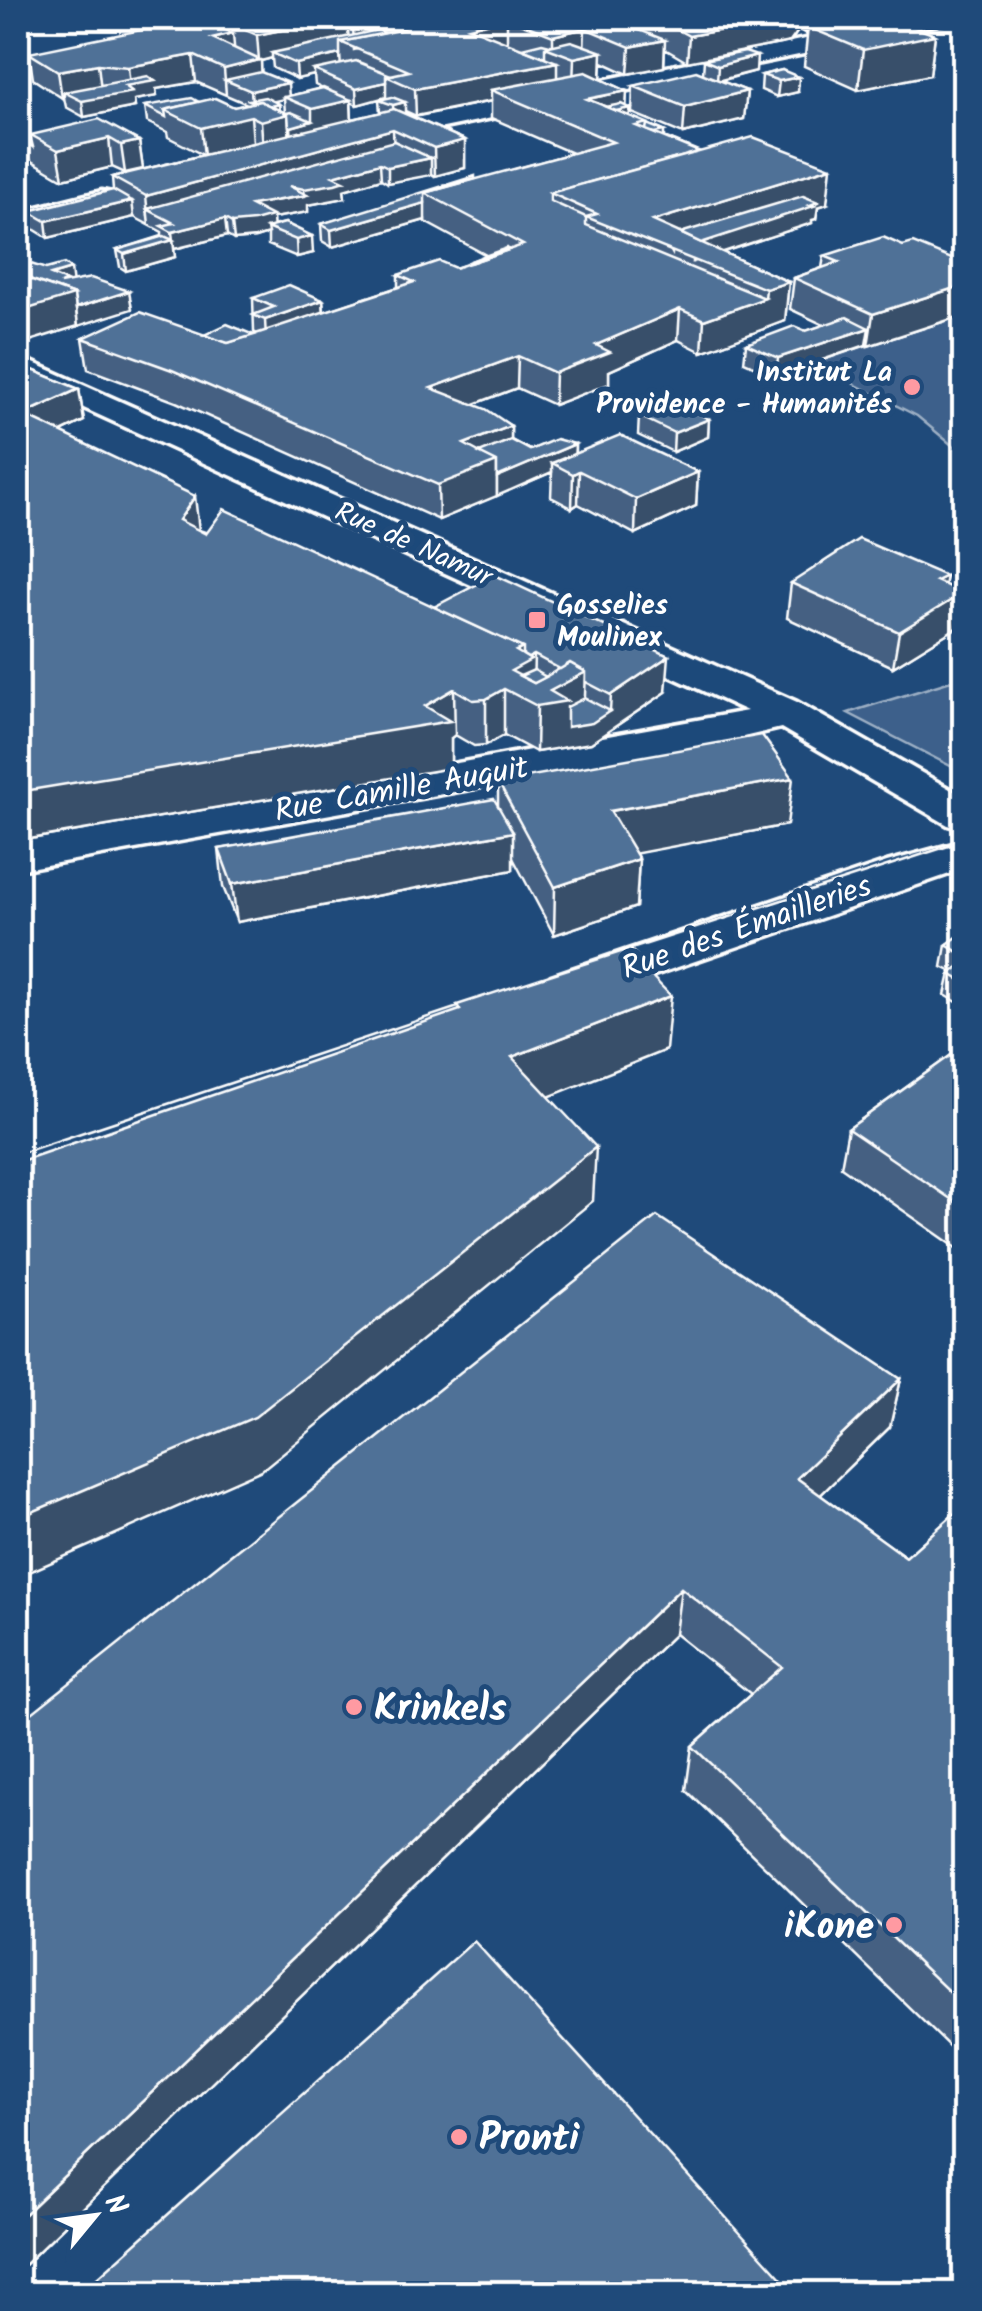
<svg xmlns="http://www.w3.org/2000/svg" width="982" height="2311" viewBox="0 0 982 2311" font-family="Kalam,sans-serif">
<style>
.green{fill:#3c618b;stroke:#9eb0c5;stroke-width:2.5}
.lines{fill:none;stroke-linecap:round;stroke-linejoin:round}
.service-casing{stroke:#fff;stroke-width:8}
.minor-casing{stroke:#fff;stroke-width:7}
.service{fill:#1f4a7a;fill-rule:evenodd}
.minor{fill:#1f4a7a;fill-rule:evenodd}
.tram{stroke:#fff;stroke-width:2.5}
.wall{fill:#456182;stroke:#fff;stroke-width:2.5;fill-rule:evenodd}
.shaded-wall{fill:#384f6a;stroke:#fff;stroke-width:2.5}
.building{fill:#507197;stroke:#fff;stroke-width:2.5}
.poi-dot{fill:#ff9aa2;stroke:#1f4a7a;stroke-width:4}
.labels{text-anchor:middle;stroke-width:10;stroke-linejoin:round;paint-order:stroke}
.far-poi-label{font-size:28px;font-weight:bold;fill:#fff;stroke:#1f4a7a;text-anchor:end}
.far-street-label{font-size:28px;fill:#fff;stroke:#1f4a7a}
.street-label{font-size:32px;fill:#fff;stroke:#1f4a7a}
.near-poi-label{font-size:38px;font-weight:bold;fill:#fff;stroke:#1f4a7a;text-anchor:start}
</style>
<rect width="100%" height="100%" fill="#1f4a7a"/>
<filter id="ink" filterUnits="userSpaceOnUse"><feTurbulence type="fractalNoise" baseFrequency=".01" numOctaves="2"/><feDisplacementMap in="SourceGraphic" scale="20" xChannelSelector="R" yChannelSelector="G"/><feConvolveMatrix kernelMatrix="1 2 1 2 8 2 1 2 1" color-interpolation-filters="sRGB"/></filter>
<g filter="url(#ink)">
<!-- green -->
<g class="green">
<polygon points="964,306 964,455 917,416 803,358"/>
<polygon points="964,677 964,773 848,713 860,709"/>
</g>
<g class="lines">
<defs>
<polygon id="service" points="928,18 961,18 859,42 850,37"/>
<g id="minor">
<polygon points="784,18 813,18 850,40 838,47 351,147 338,139 351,131 815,37"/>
<polygon points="102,191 112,193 116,199 112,205 18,229 18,212"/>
<polygon points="18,356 797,702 964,797 964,829 948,825 781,728 688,750 18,870 18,842 747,711 18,378"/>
<polygon points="964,841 964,869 587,998 569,1003 551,998 544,987 551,976 887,862"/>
</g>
</defs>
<!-- service casing -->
<use href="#service" class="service-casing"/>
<!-- minor casing -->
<use href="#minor" class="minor-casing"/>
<!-- service -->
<use href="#service" class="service"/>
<!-- minor -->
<use href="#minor" class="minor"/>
<!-- tram -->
<g class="tram">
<polyline points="551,975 964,841"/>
<polyline points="18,1154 485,998"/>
</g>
</g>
<!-- wall -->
<g class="wall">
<polygon points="96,18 140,18 141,22 116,27"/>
<path d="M222 18H800L798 31 790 42 687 62 665 49 664 67 628 74 602 62 601 79 627 91 626 106 630 108 629 116 664 131V137L827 204 818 207 816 219 812 220V223L722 252 789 282 785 321 702 352 678 340 609 371V384L554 405 517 388 474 404 511 426V440L530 450 575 444V454L698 472 696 506 635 534 578 504 572 508 551 497 552 472 439 520 176 402 88 369 83 338 254 335 257 334 254 332 253 298 323 300 324 312 398 287V275L455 268 468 264V262L486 255 425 222V220L332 247 322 241 321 224 572 153 491 118V101L416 116 405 111V114L465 140V168L435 176 431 174 388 183 381 179 344 190 345 198 308 205V212L273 218V226L285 223 313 253 297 257 268 245V234L255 238 234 240 227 236 174 249 175 257 126 271 120 267 117 250 162 236V232L134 217 48 238 32 228 29 211 113 190 112 177 203 155 168 137 167 132 147 122 145 106 199 102 235 107 247 104 196 82 156 89 157 96 134 100 135 107 84 117 66 107 64 98H62L33 79 29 53 223 29 222 20 226 19ZM272 58 273 68 297 79 314 75 315 85 321 88 289 96 261 72V61ZM386 97 379 100 380 113 352 119 351 102 357 105ZM284 99 285 113 280 110 279 104 274 101Z"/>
<polygon points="817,18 915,18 902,22 935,35 930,75 858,90 804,66 808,27 829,24"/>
<polygon points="953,18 964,18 964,25 953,21"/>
<polygon points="704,60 756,71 720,81 747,91 744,119 683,134 632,113 633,86 703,74"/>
<polygon points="782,70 798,92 777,97 761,90 762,75"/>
<polygon points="31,135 139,141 143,169 125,173 112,167 63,179 27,158 32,186 18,190 18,152 26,157 23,141 31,139"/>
<polygon points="903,246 964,264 964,315 868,346 867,345 776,376 744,362 746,344 806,331 824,325 790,309 794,278 822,268 824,256"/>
<polygon points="18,364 79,389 84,421 61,432 199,530 434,607 666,692 591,743 536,752 504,735 486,745 474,746 455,735 451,738 451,768 18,841"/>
<polygon points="639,416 709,419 708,437 673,452 638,435"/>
<polygon points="946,576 944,585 963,593 956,628 893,667 787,618 791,583"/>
<polygon points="498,782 787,825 635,853 639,859 636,907 554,935 513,858 513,870 237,922 223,887 219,849 498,805"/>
<polygon points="964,921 964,1003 962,1005 945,995 950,974 952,972 942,967 946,945 962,934"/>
<polygon points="964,1046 964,1253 841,1167 848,1129"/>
<polygon points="901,1379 890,1427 820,1495 906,1557 964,1505 964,2060 963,2060 686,1790 692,1746 751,1694 675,1634 18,2271 18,1724"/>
</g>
<!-- shaded-wall -->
<g class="shaded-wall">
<polygon points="115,18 140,18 141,22 116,27"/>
<polygon points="340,18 347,18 349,42 272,53 272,58 261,61 262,87 225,80 226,95 224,69 259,60 257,35"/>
<polygon points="378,18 379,44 354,50 353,24"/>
<polygon points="507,18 507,44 469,27"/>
<polygon points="788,18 800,18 798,31 790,42 687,62 689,36"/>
<polygon points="847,18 915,18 892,25 935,35 930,75 858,90 863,50 845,32"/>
<polygon points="585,28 584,54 553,50 553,36"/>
<polygon points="233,33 235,59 212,38"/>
<polygon points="665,40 664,67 628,74 630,47"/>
<polygon points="602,52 601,79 573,85 574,58"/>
<polygon points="340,54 341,69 314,70 314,75 297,79 296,64"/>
<polygon points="193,55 196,82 156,89 157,96 134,100 135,107 84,117 82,101 130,86 128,67"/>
<polygon points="757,56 756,71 717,81 718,66"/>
<polygon points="557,62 557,88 491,90 491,101 416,116 415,89"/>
<polygon points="98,64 101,90 64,92 64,98 62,98 58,71"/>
<polygon points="799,77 798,92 777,97 779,81"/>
<polygon points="386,82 386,97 357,105 356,89"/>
<polygon points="288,83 289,98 284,97 284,99 258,105 252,102 251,91"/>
<polygon points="627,91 626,109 630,108 629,124 587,99"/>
<polygon points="747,91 744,119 683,134 685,107"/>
<polygon points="351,100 352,127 292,143 291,127 312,121 312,109"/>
<polygon points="405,102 405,118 394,120 393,105"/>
<polygon points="279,104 280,116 288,114 290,142 263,149 261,121 251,116 253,143 204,156 201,128"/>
<polygon points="393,129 394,157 147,209 149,225 146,196"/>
<polygon points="109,138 112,167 63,179 58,150"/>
<polygon points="465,140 465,168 435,176 434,148"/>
<polygon points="139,141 143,169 125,173 121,145"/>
<polygon points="27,158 32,186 18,190 18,160"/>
<polygon points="431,158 431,175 388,183 388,167"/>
<polygon points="380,163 381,179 344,190 345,198 308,205 308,212 273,218 274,231 267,228 268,234 255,238 234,240 232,223 251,205 305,196 304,189 333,176"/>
<polygon points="831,167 827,204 818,207 816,219 812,220 812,223 693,262 694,245 673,236 672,253 653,221"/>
<polygon points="132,201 134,217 48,238 46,221"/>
<polygon points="425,203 425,220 332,247 331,230"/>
<polygon points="225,219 227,236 174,249 172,232"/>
<polygon points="312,236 313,253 297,257 296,240"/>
<polygon points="173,240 175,257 126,271 124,254"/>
<polygon points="71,269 78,326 20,344 18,330 18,312 51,275"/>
<polygon points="789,282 785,321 702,352 704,320 765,298 766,289"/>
<polygon points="964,285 964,315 868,346 873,314"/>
<polygon points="129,291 132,309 78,326 76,308"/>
<polygon points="323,300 324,318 266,338 265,320"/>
<polygon points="680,309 678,340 609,371 609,384 554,405 555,373 596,345"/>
<polygon points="869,328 866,345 776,376 778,358"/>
<polygon points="518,356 517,388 432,420 431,388"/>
<polygon points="79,389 84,421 30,447 24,414"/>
<polygon points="709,419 708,437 673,452 674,433"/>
<polygon points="511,426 511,459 497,464 497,496 439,520 438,485 464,444"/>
<polygon points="575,444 574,463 552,463 552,472 497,496 497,477"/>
<polygon points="579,471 578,504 572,508 573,474"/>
<polygon points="698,472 696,506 635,534 636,499"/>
<polygon points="195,496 200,539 179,520"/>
<polygon points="946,576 940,607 963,593 956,628 893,667 899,632 936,581"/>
<polygon points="523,648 525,659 534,655 533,691 511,671 516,651"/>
<polygon points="669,656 666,692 591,743 536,752 537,706 550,691 586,672 584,718 610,711 611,695"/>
<polygon points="454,689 455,735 451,738 451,768 18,841 18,792 425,706"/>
<polygon points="504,689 504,735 486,745 486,699"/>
<polygon points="793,778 787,825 607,859 610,811"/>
<polygon points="513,832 513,870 237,922 232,884"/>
<polygon points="639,859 636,907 554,935 555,887"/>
<polygon points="671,996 666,1050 511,1112 512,1057"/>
<polygon points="596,1147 593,1201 262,1470 18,1577 18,1518"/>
<polygon points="901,1379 890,1427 789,1526 797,1478"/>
<polygon points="681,1588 675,1634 18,2271 18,2220"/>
</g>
<!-- building -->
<g class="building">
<polygon points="199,18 233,33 212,38 260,60 224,69 193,55 128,67 98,64 58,71 29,53"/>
<polygon points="231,18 340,18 257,35 222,20"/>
<polygon points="348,18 609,18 665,40 630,47 585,28 553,36 507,18 469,27 557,62 415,89 386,76 409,71 340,42 404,29 378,18 353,24"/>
<polygon points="656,18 788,18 689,36"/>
<polygon points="871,18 892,18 935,35 863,50 808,27"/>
<polygon points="378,30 386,33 340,42 340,54 296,64 272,53"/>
<polygon points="571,41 602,52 574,58 545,47"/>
<polygon points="542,43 550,45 545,47 545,57 522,48"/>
<polygon points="745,52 757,56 718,66 704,60"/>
<polygon points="356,61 391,75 386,76 386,82 356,89 314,70"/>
<polygon points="782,70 799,77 779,81 762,75"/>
<polygon points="696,71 747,91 685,107 633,86"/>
<polygon points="261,72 288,83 251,91 225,80"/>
<polygon points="586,72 627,91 587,99 647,123 636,126 699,152 550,193 550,201 586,217 586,225 765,298 704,320 680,309 596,345 610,352 555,373 518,356 431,388 486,409 511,426 464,444 497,462 438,485 172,370 83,338 140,312 228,343 414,282 398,275 439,261 455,268 523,245 425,193 613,142 491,90"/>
<polygon points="148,76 155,81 125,86 133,92 82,101 64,92"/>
<polygon points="323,88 351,100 312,109 284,97"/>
<polygon points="265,97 279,104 270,106 260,101 254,102 249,100"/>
<polygon points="392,97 405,102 393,105 379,100"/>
<polygon points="192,98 199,102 165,110 166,117 145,106"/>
<polygon points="215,98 234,107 260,101 288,114 261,121 251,116 201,128 165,110"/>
<polygon points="621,104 630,108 616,111 606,107"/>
<polygon points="394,109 465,140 434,148 393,129 146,196 112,177"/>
<polygon points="291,112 312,121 291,127 289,126 288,114 286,113"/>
<polygon points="99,119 139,141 121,145 109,138 58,150 31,135"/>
<polygon points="647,124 664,131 654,133 646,130"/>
<polygon points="753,137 831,167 653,221 789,282 766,289 586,217 597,214 550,193"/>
<polygon points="31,139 33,147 23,141"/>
<polygon points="394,141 431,158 388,167 380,163 333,176 344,181 335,184 304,189 289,186 307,195 251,205 272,216 254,221 232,223 225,219 172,232 161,226 174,223 147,209"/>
<polygon points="18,152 27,158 18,160"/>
<polygon points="475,176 475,179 425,193 425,203 331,230 321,224"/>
<polygon points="113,190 132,201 46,221 29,211"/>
<polygon points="803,196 818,202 810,205 814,206 701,243 680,233"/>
<polygon points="285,223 312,236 296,240 267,228"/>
<polygon points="164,236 173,240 124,254 117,250"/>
<polygon points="883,237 903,246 913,243 964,264 964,285 873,314 794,278 839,262 824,256"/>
<polygon points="507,248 509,250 470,263 468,262"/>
<polygon points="18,259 29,263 18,266"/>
<polygon points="31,264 46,269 64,264 71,269 51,275 66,281 60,284 91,278 129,291 76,308 74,295 18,275 18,268 20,269"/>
<polygon points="18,275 74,295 18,312"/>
<polygon points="289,285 323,300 265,320 253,315 274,307 253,298"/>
<polygon points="847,317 869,328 778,358 746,344 794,326 806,331"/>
<polygon points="227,324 254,335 228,343 204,335"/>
<polygon points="18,364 79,389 24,414 18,411"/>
<polygon points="675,402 709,419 674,433 639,416"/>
<polygon points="18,412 195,496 179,520 206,534 224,509 523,648 516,651 531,660 511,671 534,683 570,663 586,672 550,691 567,701 537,706 504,689 486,699 473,700 454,689 425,706 450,721 18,792"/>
<polygon points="620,435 698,472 636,499 579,471 573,474 552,463"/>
<polygon points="556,439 575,444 497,477 497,462 479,453 511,440 530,450"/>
<polygon points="859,539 946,576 936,581 963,593 899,632 791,583"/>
<polygon points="495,575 669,656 611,695 586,682 586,672 570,663 560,669 534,655 528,658 523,655 523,648 434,607"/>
<polygon points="534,670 546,677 534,683 520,676"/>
<polygon points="585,698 610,711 592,723 567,727 567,707"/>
<polygon points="762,735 793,778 610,811 639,859 555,887 498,782"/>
<polygon points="494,799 513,832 232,884 219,849"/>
<polygon points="964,932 964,955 946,945"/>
<polygon points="630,949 637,956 633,957 671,996 512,1057 596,1147 255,1417 18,1518 18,1162 460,1010 457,1005"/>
<polygon points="964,963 964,982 950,974"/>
<polygon points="964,1046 964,1208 848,1129"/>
<polygon points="657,1216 901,1379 797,1478 906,1557 964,1505 964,2006 692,1746 782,1667 681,1588 18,2220 18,1724"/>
<polygon points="474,1941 793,2291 791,2294 79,2294"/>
</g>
</g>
<!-- markers -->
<g class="poi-dot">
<circle cx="912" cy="387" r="10"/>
<rect x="527" y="610" width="20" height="20" rx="5"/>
<circle cx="354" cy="1707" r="10"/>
<circle cx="894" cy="1925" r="10"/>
<circle cx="459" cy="2137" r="10"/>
</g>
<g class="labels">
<!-- far-poi labels -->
<g class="far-poi-label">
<text x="892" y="381">Institut La<tspan x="892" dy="32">Providence - Humanités</tspan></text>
<text x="557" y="614" text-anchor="start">Gosselies<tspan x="557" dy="32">Moulinex</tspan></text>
</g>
<!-- far-street labels -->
<g class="far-street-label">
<text transform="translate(414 543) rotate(24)" y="10">Rue de Namur</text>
</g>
<!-- street labels -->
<g class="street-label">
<text transform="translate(401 788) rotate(-10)" y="11">Rue Camille Auquit</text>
<text transform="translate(746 926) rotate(-19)" y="11">Rue des Émailleries</text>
</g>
<!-- near-poi labels -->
<g class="near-poi-label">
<text x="374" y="1720">Krinkels</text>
<text x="874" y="1938" text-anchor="end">iKone</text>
<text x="479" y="2150">Pronti</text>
</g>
</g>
<!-- margin -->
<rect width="982" height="2311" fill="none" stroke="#1f4a7a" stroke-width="60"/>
<rect x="30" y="30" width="922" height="2251" fill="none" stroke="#fff" stroke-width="4" filter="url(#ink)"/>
<!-- north arrow -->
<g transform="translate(95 2216) rotate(61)" stroke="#1f4a7a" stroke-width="8" paint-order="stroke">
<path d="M0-8L18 38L0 25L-18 38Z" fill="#ffffff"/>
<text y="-15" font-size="28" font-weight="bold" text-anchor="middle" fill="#ffffff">N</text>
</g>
</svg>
